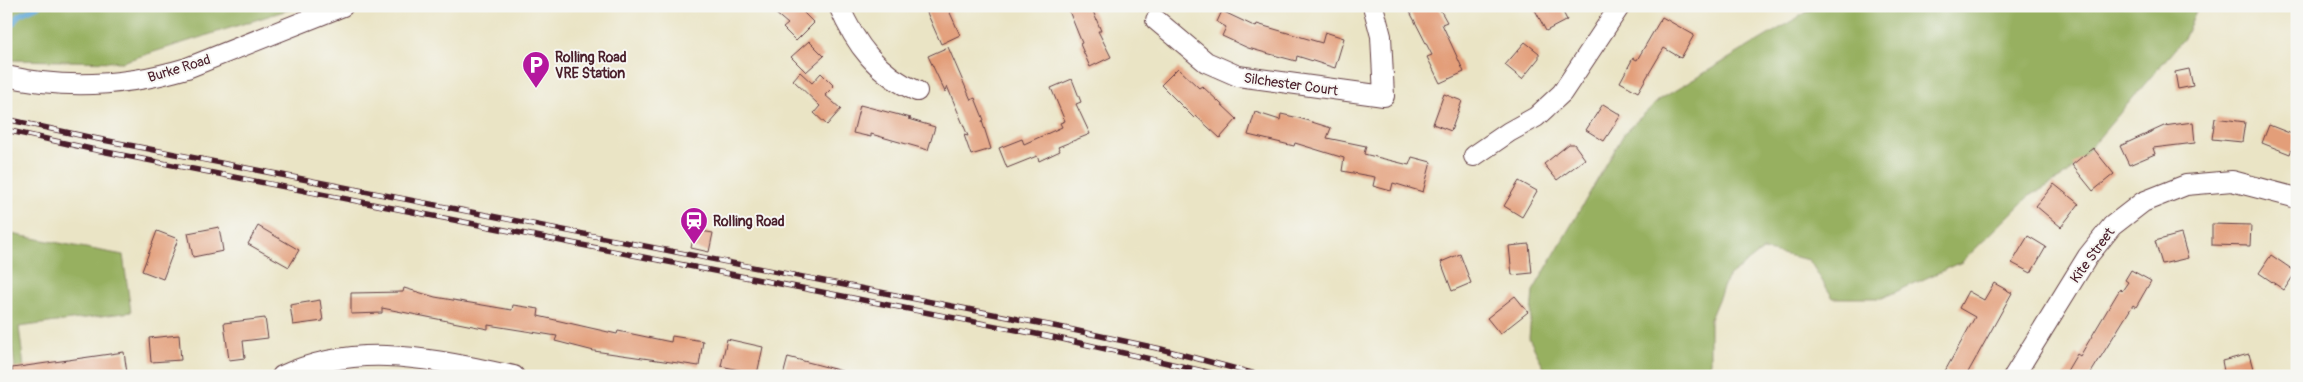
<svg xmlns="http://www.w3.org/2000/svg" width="2303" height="382" viewBox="0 0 2303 382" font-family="Pangolin,sans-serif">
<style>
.forest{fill:#97b061;stroke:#706846}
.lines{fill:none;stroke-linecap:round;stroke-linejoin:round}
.stream{stroke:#62a8d8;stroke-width:5}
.building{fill:#e39e79}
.minor-casing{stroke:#623d42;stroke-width:22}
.minor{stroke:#fff;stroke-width:20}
.rail-casing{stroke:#4a1f2b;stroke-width:5.5}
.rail{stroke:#f6f6f2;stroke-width:4;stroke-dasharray:11;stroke-linecap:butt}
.labels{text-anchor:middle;stroke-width:4;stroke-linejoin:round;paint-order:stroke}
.poi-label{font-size:14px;font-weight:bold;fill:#4a1f2b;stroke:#f6f6f2;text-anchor:start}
.street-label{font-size:14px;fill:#4a1f2b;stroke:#f6f6f2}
</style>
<rect width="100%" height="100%" fill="#f6f6f2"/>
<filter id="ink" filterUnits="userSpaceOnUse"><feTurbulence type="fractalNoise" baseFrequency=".02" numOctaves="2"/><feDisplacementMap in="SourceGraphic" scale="10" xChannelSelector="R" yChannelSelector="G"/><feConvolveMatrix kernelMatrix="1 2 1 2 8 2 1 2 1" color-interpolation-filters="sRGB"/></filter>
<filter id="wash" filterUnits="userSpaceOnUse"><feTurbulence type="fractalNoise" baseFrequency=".0096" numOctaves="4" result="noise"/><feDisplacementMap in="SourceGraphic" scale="20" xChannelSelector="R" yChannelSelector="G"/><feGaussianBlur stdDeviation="1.12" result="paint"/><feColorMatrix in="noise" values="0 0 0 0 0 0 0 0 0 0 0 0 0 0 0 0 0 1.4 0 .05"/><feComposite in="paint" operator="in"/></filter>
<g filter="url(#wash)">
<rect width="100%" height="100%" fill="#eae4c5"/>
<!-- forest -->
<g class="forest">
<polygon points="6,6 300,6 122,62 6,60"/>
<polygon points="1817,6 2198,6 2185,37 2068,174 2028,197 1962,262 1882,298 1833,298 1809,260 1763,250 1727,278 1710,319 1710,365 1703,376 1548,376 1529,338 1533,291 1625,132 1659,100"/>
<polygon points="6,233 123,255 131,312 19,327 25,376 16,376 10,329 6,330"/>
</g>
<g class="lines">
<!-- stream -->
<polyline class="stream" points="8,31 19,15 39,6"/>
</g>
<g id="blocks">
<!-- building -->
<g class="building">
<polygon points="767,6 797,6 814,23 796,41 783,28 788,24"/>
<polygon points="924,6 947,6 960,35 941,44"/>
<polygon points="1067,6 1091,6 1101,31 1098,31 1111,57 1090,67 1080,44 1082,43"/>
<polygon points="1416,6 1438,6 1447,22 1442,24 1464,72 1440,83 1427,57 1432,55 1409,10"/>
<polygon points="1533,6 1560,6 1567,20 1546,31"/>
<polygon points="1222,11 1256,27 1257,24 1322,43 1325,32 1344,38 1335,68 1297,56 1296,61 1266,53 1248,48 1222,36 1226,27 1217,22"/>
<polygon points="1662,17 1694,35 1681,58 1664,48 1638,92 1620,82 1633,58 1637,60"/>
<polygon points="809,41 824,56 806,72 791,57"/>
<polygon points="1525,42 1539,53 1539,58 1522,79 1505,65"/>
<polygon points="948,47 971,100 975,98 984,120 982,121 991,149 971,155 964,135 968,136 947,86 945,92 928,56"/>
<polygon points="1178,68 1199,88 1202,86 1237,119 1220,138 1196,116 1194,118 1161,85"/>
<polygon points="2189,69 2193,86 2178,89 2175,72"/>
<polygon points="800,72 812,83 821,73 834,86 825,95 841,109 827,125 814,113 820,106 793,80"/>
<polygon points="1072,79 1081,102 1076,104 1090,134 1058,147 1060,151 1039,161 1037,156 1007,168 999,148 1022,139 1024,144 1062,127 1060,123 1065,121 1051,88"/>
<polygon points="1444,94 1462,101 1451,131 1433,124"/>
<polygon points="1603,104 1621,115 1604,141 1586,130"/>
<polygon points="860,105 911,118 908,119 935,127 928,150 871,134 871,137 853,133"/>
<polygon points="1255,112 1280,120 1281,114 1299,118 1331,128 1327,138 1366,146 1364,154 1409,165 1412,157 1431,162 1423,192 1393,183 1391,191 1373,186 1375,177 1342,171 1344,158 1295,143 1294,146 1248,135"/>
<polygon points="2215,118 2245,122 2242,142 2212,139"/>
<polygon points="2193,122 2195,143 2153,148 2155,154 2129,165 2120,146 2164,126"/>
<polygon points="2269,125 2297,136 2290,154 2262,143"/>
<polygon points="1569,144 1574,144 1585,159 1557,180 1544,164"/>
<polygon points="2093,148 2114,174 2093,191 2072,165"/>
<polygon points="1519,181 1537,191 1522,217 1504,206"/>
<polygon points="2054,184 2079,204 2061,227 2036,206"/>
<polygon points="2212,224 2251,225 2250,246 2212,245"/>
<polygon points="258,226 299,250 289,267 248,244"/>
<polygon points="219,227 223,251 193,257 188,233"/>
<polygon points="695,230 713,233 709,252 691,248"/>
<polygon points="157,231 178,239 163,279 142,271"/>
<polygon points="2181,234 2188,258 2162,264 2155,241"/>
<polygon points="2028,236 2046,247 2031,273 2012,263"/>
<polygon points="1529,244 1532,273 1512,275 1509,246"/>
<polygon points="1460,254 1471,283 1452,291 1441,262"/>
<polygon points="2271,255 2296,272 2284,290 2259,273"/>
<polygon points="2131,270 2151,281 2136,307 2133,305 2089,376 2064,376 2077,354 2080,356 2120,289 2122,291 2128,282 2125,280"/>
<polygon points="1994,283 2012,293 1966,376 1954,376 1945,371 1975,317 1959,308 1968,291 1984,300"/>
<polygon points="404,288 435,297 512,310 513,305 539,309 538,316 617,334 618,331 671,342 672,336 703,341 699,366 594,351 555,341 557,336 488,325 488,329 382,308 382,313 351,314 351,293 403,292"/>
<polygon points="1515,296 1528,312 1500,334 1487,318"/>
<polygon points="320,300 323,321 293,325 290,305"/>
<polygon points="265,318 268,338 243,341 245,358 229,360 224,323"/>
<polygon points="179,335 181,360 151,362 149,338"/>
<polygon points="727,339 763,347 757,374 721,366"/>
<polygon points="124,352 127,373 107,376 13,376 12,368"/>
<polygon points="2249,354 2255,376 2225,376 2222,361"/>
<polygon points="788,357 842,371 842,376 783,376"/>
</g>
</g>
</g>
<g filter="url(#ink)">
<use href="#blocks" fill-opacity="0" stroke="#623d42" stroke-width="1"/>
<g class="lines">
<defs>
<g id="minor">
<path d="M839 6C855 44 878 75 917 91"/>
<polyline points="1156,20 1206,62 1238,76 1384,96 1381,36 1373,6"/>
<path d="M6 76C68 90 127 86 187 68L343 6"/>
<polyline points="1474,156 1509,132 1536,117 1562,93 1620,6"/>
<path d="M282 376C361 340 433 360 514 376"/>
<polyline points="2014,376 2088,256 2112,226 2143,202 2186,185 2232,181 2297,198"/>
</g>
</defs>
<!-- minor casing -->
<use href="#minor" class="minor-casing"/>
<!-- minor -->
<use href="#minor" class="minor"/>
<defs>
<g id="rail">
<polyline points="6,119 93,138 1064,328 1161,349 1263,376"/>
<polyline points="6,130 91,149 1062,339 1225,376"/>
</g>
</defs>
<!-- rail casing -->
<use href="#rail" class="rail-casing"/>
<!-- rail -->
<use href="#rail" class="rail"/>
</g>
</g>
<!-- icons -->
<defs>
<symbol id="parking-pin" viewBox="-11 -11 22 30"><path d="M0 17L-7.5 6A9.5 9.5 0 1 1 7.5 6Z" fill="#b5179e" stroke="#f6f6f2"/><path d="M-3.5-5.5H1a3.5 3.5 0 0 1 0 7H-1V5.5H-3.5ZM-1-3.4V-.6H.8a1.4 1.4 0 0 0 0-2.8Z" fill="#fff"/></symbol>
<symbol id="station-pin" viewBox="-11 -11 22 30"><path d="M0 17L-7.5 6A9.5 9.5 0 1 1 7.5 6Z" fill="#b5179e" stroke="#f6f6f2"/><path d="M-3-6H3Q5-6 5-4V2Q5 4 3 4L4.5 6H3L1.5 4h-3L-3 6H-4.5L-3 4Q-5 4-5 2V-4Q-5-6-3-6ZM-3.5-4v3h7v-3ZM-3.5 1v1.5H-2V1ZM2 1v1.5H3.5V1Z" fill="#fff"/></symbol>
</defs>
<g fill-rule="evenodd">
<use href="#parking-pin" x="520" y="49" width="32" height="43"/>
<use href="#station-pin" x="678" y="205" width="32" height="43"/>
</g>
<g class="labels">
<!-- poi labels -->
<g class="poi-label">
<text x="555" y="62">Rolling Road<tspan x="555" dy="16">VRE Station</tspan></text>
<text x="713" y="226">Rolling Road</text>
</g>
<!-- street labels -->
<g class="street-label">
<text transform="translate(179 68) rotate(-17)" y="5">Burke Road</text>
<text transform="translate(1291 84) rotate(8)" y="5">Silchester Court</text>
<text transform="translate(2092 255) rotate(-54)" y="5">Kite Street</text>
</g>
</g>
<!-- margin -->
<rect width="2303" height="382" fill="none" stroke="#f6f6f2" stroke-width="25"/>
</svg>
